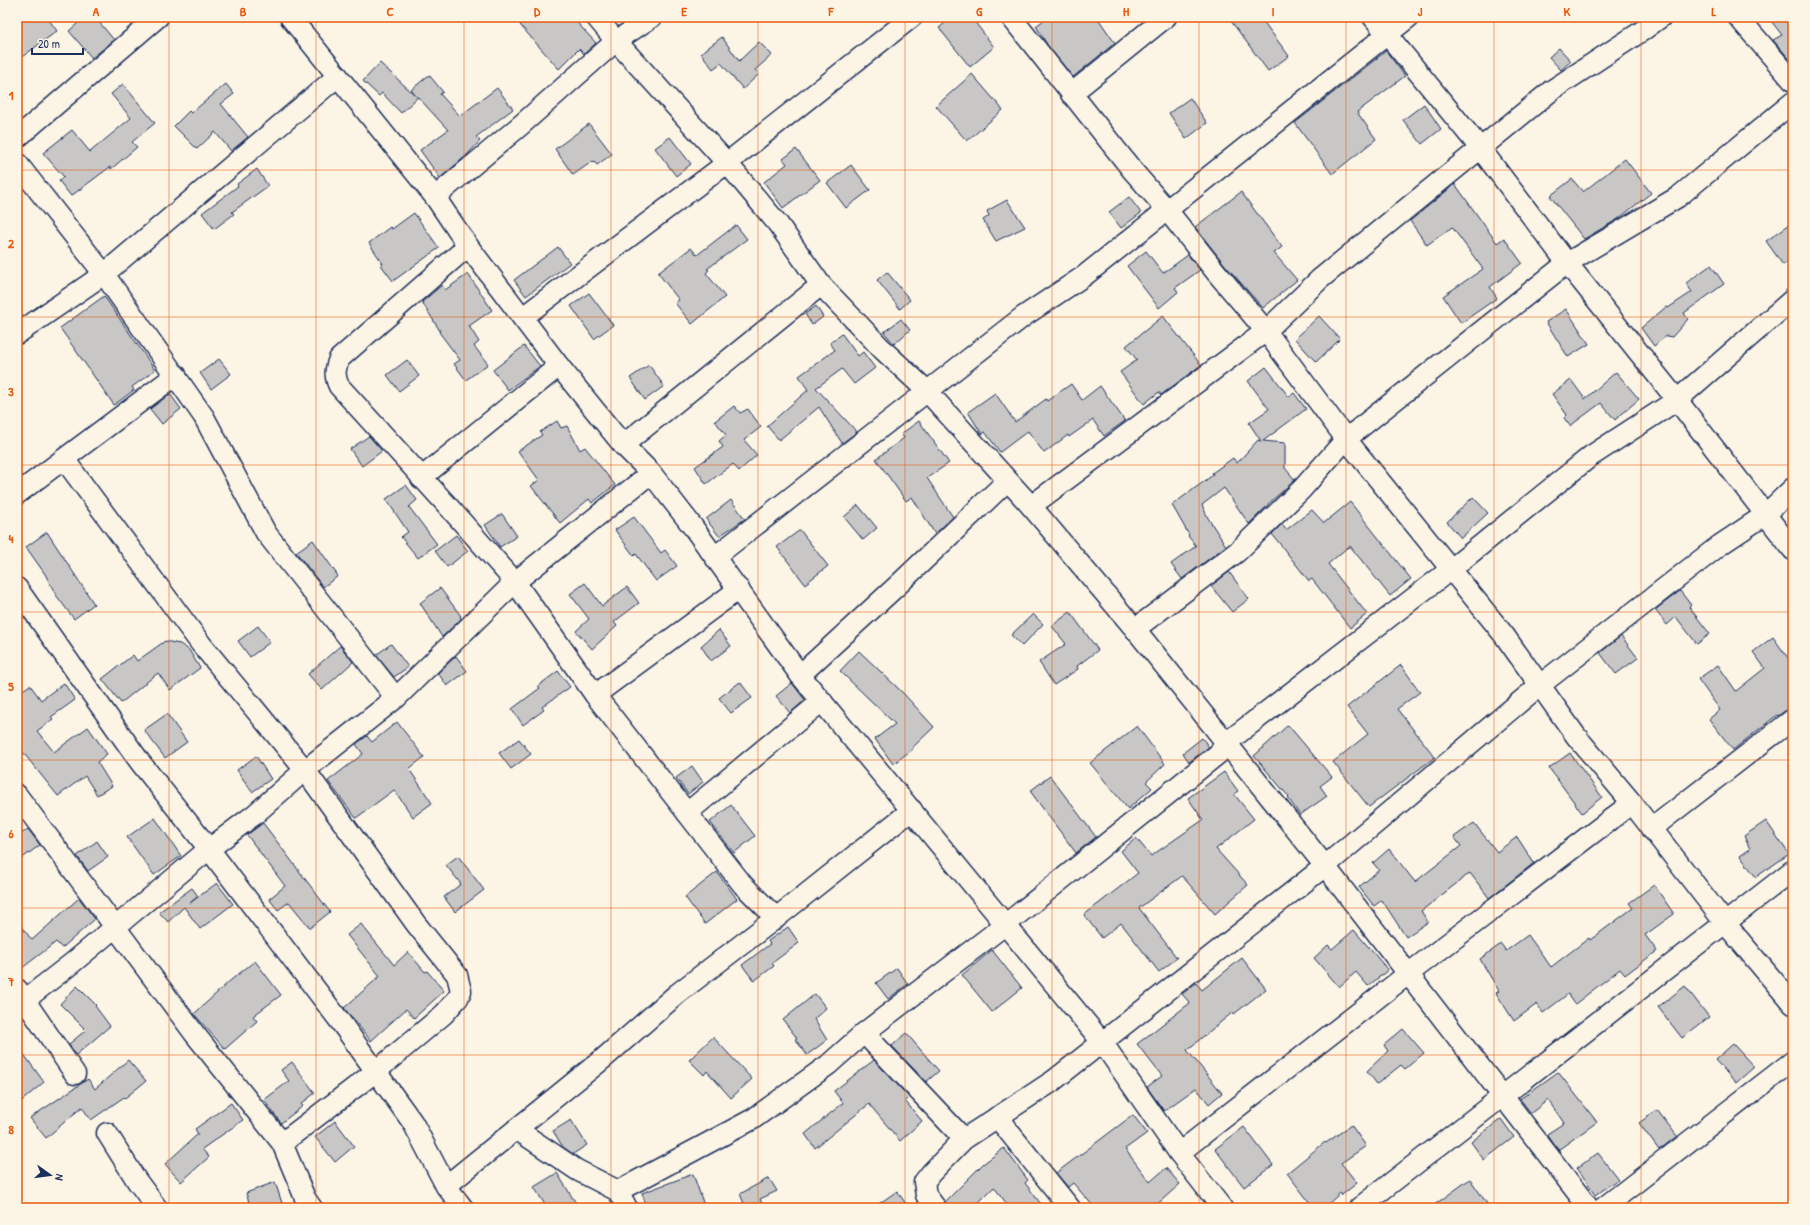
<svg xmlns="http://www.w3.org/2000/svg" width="1810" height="1225" viewBox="0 0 1810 1225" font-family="'Patrick Hand',sans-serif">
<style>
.building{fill:#c8c7c6;stroke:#1b2f5e}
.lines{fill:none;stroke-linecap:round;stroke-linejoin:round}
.street-casing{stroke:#1b2f5e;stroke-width:23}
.street{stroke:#fcf5e5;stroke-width:20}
.grid{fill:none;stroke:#e8590c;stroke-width:1;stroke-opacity:0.55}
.neatline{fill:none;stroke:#e8590c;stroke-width:1.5}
.grid-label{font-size:13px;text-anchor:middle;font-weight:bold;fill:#e8590c}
</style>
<rect width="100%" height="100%" fill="#fcf5e5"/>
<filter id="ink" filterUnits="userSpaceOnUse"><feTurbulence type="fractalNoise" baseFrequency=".025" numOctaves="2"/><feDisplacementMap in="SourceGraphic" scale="8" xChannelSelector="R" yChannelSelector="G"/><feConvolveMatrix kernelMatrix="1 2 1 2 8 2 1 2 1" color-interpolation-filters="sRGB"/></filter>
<g filter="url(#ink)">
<!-- building -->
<g class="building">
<polygon points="17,17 47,17 57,31 22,57 17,49"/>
<polygon points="85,17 95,17 114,40 92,58 69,31"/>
<polygon points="531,17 572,17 596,43 584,54 579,49 559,69 520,25"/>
<polygon points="952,17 971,17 994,47 970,67 939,28"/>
<polygon points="1048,17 1097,17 1115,43 1073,77 1048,46 1036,26"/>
<polygon points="1228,17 1260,17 1289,56 1268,71"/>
<polygon points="1768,17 1793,17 1793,63 1773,40 1782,35"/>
<polygon points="722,37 739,61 759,42 772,55 755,70 759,74 743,89 721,63 713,69 701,53"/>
<polygon points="1559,48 1571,61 1561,70 1549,57"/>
<polygon points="1386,51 1405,76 1357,112 1376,139 1332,174 1295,123"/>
<polygon points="380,63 417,97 411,90 429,75 443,92 440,94 460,116 497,88 513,109 476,137 480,141 467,155 440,178 420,150 448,130 418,97 401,113 382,93 379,96 363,81"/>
<polygon points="972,74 1003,110 967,141 936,106"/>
<polygon points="123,84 155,123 132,142 137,147 111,169 110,167 71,196 59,181 64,177 43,153 72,130 90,152 131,118 111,94"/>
<polygon points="226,84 234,94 221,104 248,137 231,151 215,132 197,149 174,126 189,111 191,113"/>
<polygon points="1190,98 1207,123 1186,139 1169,113"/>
<polygon points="1424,104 1441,129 1422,144 1403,120"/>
<polygon points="589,124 612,154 597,165 593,161 573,175 555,149"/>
<polygon points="670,137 691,164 676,176 655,148"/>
<polygon points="796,149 820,180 783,208 764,182 787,164 783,159"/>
<polygon points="1625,159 1651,193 1618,219 1584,239 1550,196 1572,179 1583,192"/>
<polygon points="851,165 870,190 846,208 827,183"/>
<polygon points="257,169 268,186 232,212 234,214 214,229 202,213 238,186 237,184"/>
<polygon points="1455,184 1497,243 1504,238 1522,263 1490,287 1497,298 1461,323 1443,296 1483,269 1452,227 1427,245 1410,221"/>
<polygon points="1241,192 1282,247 1274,253 1297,280 1263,308 1225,265 1195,227"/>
<polygon points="1129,197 1141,213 1121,228 1109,212"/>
<polygon points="1007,200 1025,227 996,241 983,220 989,216 987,211"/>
<polygon points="414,213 439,248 393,281 381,265 383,264 369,243 390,227 392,229"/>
<polygon points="1793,222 1793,258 1783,265 1766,241"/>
<polygon points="736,225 747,239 707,269 709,270 706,273 725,297 692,324 675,303 679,300 658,273 691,248 697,255"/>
<polygon points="558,247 570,263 526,296 514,280"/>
<polygon points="1146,251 1163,273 1188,255 1200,270 1175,288 1178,292 1159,308 1127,266"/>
<polygon points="1711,265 1724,284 1684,313 1688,319 1672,337 1666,336 1654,346 1641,328 1666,307 1668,308 1692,292 1686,283"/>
<polygon points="887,272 910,300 900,309 877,280"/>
<polygon points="468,274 492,310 469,326 479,342 474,346 488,364 466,380 454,364 460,360 439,332 440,331 422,302 442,285 445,290"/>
<polygon points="589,293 613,325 594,339 571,306"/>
<polygon points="104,296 155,370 132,387 134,390 114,405 60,328"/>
<polygon points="816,306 823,317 812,325 805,314"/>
<polygon points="1566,309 1589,344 1568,357 1546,322"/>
<polygon points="1163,316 1201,365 1161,395 1159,392 1144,404 1120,372 1137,360 1126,346"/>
<polygon points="1319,316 1340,339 1316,362 1295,339"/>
<polygon points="901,319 910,330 894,344 884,332"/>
<polygon points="842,334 858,356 863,352 875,368 854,384 842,369 816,388 857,432 842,443 819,407 779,440 767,426 808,390 799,376 835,350 830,343"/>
<polygon points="524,346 540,366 508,390 493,370"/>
<polygon points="219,359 231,374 211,389 200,373"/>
<polygon points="407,360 419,376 399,391 387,375"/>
<polygon points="649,365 664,386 645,400 630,378"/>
<polygon points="1266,367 1289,397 1294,393 1306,409 1263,441 1285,443 1285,468 1295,480 1268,504 1268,505 1249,524 1224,488 1202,505 1208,518 1226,546 1182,579 1171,564 1196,546 1188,536 1189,535 1172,505 1213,475 1212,473 1233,458 1237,463 1258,440 1261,441 1249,423 1269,409 1248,381"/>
<polygon points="1616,372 1639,399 1615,420 1601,403 1570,426 1564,418 1567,415 1552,394 1571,380 1585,399"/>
<polygon points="1071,384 1082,400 1100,386 1125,421 1104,436 1093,420 1069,437 1068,435 1044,453 1028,431 1000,452 985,432 982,434 968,412 995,393 1015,422 1046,399 1047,401"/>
<polygon points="170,394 181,409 162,424 150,409"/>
<polygon points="734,406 740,413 748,409 761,427 744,440 757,455 739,471 733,464 706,484 695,467 723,447 719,441 726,435 715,421"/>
<polygon points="557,421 561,428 567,426 580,450 585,447 615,485 592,503 589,499 560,523 531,486 539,480 518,451 542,435 540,432"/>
<polygon points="919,421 949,463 927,478 953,517 935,534 912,497 906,501 876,459 904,438 901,434"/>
<polygon points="369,436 382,451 362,466 350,449"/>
<polygon points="406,485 417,500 409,507 437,544 418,558 401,537 408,532 386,499"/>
<polygon points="1473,497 1488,513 1461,538 1447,522"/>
<polygon points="731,500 745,519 719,536 706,519"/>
<polygon points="1350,502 1411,579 1390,596 1350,546 1349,548 1348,547 1328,564 1367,614 1350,628 1312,579 1309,581 1272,534 1282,524 1286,530 1312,510 1324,523"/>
<polygon points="858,505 877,528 863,540 844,517"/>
<polygon points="502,514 517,536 500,547 485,525"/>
<polygon points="634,517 661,553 665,550 677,566 656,581 636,554 634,556 615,530"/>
<polygon points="800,530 828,566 805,584 777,547"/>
<polygon points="47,532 94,604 74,619 56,595 45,574 26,547"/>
<polygon points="456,535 468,551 447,567 435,551"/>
<polygon points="313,540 338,576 323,587 296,552"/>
<polygon points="1229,572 1249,599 1232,612 1211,586"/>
<polygon points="585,583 602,606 627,587 639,603 614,622 617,626 592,649 576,631 589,619 570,594"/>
<polygon points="440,588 461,616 460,617 461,619 442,637 420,603"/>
<polygon points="1680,591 1691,605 1689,607 1710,634 1697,644 1676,617 1667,625 1655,610"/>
<polygon points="1070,612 1098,650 1077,666 1078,669 1054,685 1039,662 1066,644 1052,626"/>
<polygon points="1033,614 1043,624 1022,646 1011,635"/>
<polygon points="258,626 270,642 250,657 238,641"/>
<polygon points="719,630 731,646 711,661 701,646"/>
<polygon points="1621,636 1638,658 1616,674 1600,653"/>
<polygon points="1773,637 1793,665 1793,708 1786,710 1778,716 1777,715 1733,750 1709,719 1720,710 1698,679 1718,665 1736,691 1765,668 1753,652"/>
<polygon points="165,641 180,644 189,650 200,668 170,690 158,673 121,703 102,679 133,655 137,661"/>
<polygon points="391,644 408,667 394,677 376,655"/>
<polygon points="340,646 353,662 322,690 308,674"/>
<polygon points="859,651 903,693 934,727 912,748 913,749 893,764 875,739 895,724 840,671"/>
<polygon points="456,656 467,671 447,686 438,673"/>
<polygon points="1401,665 1420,692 1397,709 1435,757 1369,807 1333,762 1368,734 1347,707"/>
<polygon points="558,671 570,687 542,707 544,710 523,725 512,709 540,688 538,686"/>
<polygon points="740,682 752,698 731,713 719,698"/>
<polygon points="64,683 75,700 51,717 53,719 37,731 54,752 88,727 107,754 97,762 112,786 97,795 85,776 58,796 17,745 17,694 30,685 41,700"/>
<polygon points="792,683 805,700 790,713 776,696"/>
<polygon points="167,714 187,742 165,758 144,730"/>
<polygon points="397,722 424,757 409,769 432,803 413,817 394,790 356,818 328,781 363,754 356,744 367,736 372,742"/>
<polygon points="1288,725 1332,777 1320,786 1327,796 1300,815 1288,798 1289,797 1254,756"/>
<polygon points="1137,726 1165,764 1146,782 1152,788 1128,809 1090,763"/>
<polygon points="1202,738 1209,747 1189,762 1183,753"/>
<polygon points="519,739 531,754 511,769 499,753"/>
<polygon points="1570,753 1602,797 1582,813 1549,768"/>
<polygon points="256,756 271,779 252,792 237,770"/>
<polygon points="692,766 703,782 688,794 676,778"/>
<polygon points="1224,772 1238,791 1234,794 1254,819 1216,849 1248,885 1215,914 1182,876 1139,908 1177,958 1159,972 1121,923 1102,938 1084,915 1138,873 1121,851 1136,838 1151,856 1203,820 1188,798"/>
<polygon points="1050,776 1096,837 1076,853 1030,791"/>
<polygon points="731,805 755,836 734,853 710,822"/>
<polygon points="155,818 181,856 154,875 127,837"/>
<polygon points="1766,821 1789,854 1756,877 1740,856 1750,849 1744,836"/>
<polygon points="263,823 330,912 310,928 289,902 278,910 269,899 285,886 247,835"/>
<polygon points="1474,823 1497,852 1517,837 1534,863 1489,898 1470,873 1421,911 1428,922 1406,937 1382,900 1374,906 1359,887 1379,870 1373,863 1389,849 1415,882 1461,846 1454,837"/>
<polygon points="28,829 40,845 17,862 17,837"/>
<polygon points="97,841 108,857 88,871 77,856"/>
<polygon points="458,856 484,890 455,912 444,897 461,884 446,865"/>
<polygon points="717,872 737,899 705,924 685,897"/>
<polygon points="217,883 233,904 200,929 184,907 168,922 159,912 192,888 198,896 190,903"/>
<polygon points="1654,885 1674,914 1645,935 1657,951 1625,975 1620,969 1575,1004 1568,994 1543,1013 1537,1004 1514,1021 1496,993 1499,991 1480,959 1501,944 1506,951 1528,935 1551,967 1589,938 1590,940 1633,908 1629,903"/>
<polygon points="79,898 95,919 62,948 56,942 17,972 17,921 32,940"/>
<polygon points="361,924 394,965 408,952 425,972 427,971 444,991 414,1018 406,1009 371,1041 344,1008 380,976 347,935"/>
<polygon points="788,927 799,943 772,963 774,966 754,981 742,965 770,944 768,941"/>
<polygon points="1354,930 1388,970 1368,986 1356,972 1339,987 1314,958 1328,945 1332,949"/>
<polygon points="992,950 1022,988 992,1012 962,975"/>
<polygon points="1242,958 1266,989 1234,1014 1233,1012 1187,1050 1222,1093 1209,1104 1196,1088 1164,1111 1147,1087 1162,1076 1137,1044 1190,1003 1182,994 1196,983 1202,990"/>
<polygon points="255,961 281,995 253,1016 257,1021 225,1049 194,1014 231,980"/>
<polygon points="897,968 908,984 888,999 876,983"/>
<polygon points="77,986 96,1005 95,1006 110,1026 76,1055 69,1044 86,1030 60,1004"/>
<polygon points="1685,986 1709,1017 1682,1038 1658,1007"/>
<polygon points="815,994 826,1008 814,1019 827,1040 807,1055 795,1039 797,1038 783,1020"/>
<polygon points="1403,1029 1424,1053 1405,1069 1401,1065 1377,1084 1367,1071 1388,1051 1384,1045"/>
<polygon points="906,1033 939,1071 926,1082 892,1046"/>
<polygon points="713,1037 752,1079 731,1098 707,1071 704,1075 689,1060"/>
<polygon points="1733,1044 1754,1067 1736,1083 1715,1060"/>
<polygon points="17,1045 44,1082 17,1105"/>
<polygon points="128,1060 146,1081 125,1098 124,1097 91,1120 82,1107 46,1138 30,1118 88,1079 95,1089"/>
<polygon points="874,1060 909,1097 905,1101 922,1121 900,1141 869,1104 815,1148 805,1134 843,1103 834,1091"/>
<polygon points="292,1062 315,1093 301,1104 303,1106 281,1123 264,1100 289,1081 281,1070"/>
<polygon points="1558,1072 1597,1122 1558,1150 1547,1134 1564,1123 1548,1100 1531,1113 1520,1099"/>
<polygon points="231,1103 243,1120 202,1149 209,1157 181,1182 165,1164 198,1134 195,1129"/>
<polygon points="1657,1110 1677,1136 1659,1150 1639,1123"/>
<polygon points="1133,1115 1147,1133 1125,1149 1150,1182 1166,1168 1180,1184 1153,1208 1095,1208 1073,1183 1068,1187 1056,1173"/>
<polygon points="1501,1119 1514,1137 1484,1160 1471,1142"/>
<polygon points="571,1120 587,1145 573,1154 563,1147 553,1131"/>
<polygon points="335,1121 354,1146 335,1162 315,1137"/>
<polygon points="1351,1125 1366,1146 1341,1163 1357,1183 1342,1195 1340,1193 1324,1208 1314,1208 1287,1173 1325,1142 1326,1143"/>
<polygon points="1244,1127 1273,1165 1244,1187 1215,1149"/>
<polygon points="1004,1148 1028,1180 1025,1183 1044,1208 1010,1208 994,1187 973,1208 947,1208 945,1202 983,1164"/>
<polygon points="1598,1153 1618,1179 1596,1195 1577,1168"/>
<polygon points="557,1173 579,1208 547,1208 534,1187"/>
<polygon points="693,1174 705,1208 647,1208 642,1193"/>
<polygon points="769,1178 777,1191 760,1199 764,1208 746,1208 740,1194"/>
<polygon points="1470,1179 1490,1208 1430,1208"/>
<polygon points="275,1182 282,1203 269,1208 251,1208 246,1193"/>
<polygon points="897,1191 909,1208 873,1208"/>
</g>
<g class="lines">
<defs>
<g id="street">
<polyline points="290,17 435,197 468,246 559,366 623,445 651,473 693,527 800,675 1102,1042 1179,1153 1222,1208"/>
<polyline points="596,17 616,41 727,163 778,224 821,285 883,350 926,390 1031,506 1135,629 1325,866 1589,1208"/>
<polyline points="1011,17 1133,171 1167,210 1216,272 1266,331 1346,439 1504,635 1576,736 1632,803 1725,923 1793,1004"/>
<polyline points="1373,17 1480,148 1567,263 1677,400 1793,550"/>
<polyline points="1738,17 1793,81"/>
<polyline points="1071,94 1166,17"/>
<polyline points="17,138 158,17"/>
<polyline points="17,163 104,274 204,417 266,533 396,698"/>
<polyline points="435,197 521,125 616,41 652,17"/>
<path d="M468 246 339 359C335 369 334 376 339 386L447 505 515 582 595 695 687 813 743 885 776 918"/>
<polyline points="523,317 727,163 912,17"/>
<polyline points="17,334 104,274 338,76"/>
<polyline points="623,445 821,285"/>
<polyline points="64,459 201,644 305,770 416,924 457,975 461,991 458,998 444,1014 375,1072 282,1143"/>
<polyline points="421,478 559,366"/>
<polyline points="17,494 176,375"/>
<polyline points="1031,506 1266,331 1320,279 1552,90 1642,31 1661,17"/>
<polyline points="716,556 1024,316 1084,276 1409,17"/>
<polyline points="17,588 140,762 209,849 339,1020 413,1123 446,1186 463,1208"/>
<polyline points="1135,629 1237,552 1302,489 1346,439 1567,263 1678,197 1793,102"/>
<polyline points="800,675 899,584 1007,481"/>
<polyline points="595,695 739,589"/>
<polyline points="17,795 194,1033 282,1143 305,1198 312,1208"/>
<polyline points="687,813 822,701"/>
<polyline points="1651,829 1793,719"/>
<polyline points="17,989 75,1074"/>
<polyline points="17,1006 71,964 209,849 254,815 305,770 396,698 515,582 651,473"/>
<polyline points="864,1033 964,1139"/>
<polyline points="997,1117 1070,1208"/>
<polyline points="516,1129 577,1170 618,1191 627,1208"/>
<polyline points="107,1133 137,1181 157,1208"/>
<polyline points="1179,1153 1408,974 1632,803"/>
<polyline points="446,1186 604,1058 677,994 776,918 912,810"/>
<polyline points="618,1191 753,1119 828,1065 864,1033 1006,924 1218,754 1226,743 1450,570 1591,456 1677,400 1793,299"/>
<polyline points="936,1208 926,1195 924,1182 931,1173 964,1139 1053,1081 1325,866 1540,685 1720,545 1765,515 1793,488"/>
<polyline points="1359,1208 1793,870"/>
<polyline points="1603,1208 1793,1061"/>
</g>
</defs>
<!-- street casing -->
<use href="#street" class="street-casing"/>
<!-- street -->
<use href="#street" class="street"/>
</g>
</g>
<!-- grid -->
<path class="grid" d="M169 17V1208M316 17V1208M464 17V1208M611 17V1208M758 17V1208M905 17V1208M1052 17V1208M1199 17V1208M1346 17V1208M1494 17V1208M1641 17V1208M17 170H1793M17 317H1793M17 465H1793M17 612H1793M17 760H1793M17 908H1793M17 1055H1793"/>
<!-- margin -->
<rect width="1810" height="1225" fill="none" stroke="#fcf5e5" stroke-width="44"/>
<!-- north arrow -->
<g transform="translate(50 1175) rotate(104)" stroke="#fcf5e5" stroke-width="3" paint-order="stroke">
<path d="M0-3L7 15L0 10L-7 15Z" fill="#1b2f5e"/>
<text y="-6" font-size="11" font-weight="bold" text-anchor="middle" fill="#1b2f5e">N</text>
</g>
<!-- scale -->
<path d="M32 48v6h51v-6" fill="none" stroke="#1b2f5e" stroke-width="2"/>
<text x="38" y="48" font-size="12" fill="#1b2f5e" stroke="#fcf5e5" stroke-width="3" paint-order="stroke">20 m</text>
<rect x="22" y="22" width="1766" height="1181" class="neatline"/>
<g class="grid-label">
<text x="96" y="16">A</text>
<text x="243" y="16">B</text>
<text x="390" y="16">C</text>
<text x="537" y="16">D</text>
<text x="684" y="16">E</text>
<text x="831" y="16">F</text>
<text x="979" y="16">G</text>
<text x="1126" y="16">H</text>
<text x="1273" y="16">I</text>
<text x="1420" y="16">J</text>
<text x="1567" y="16">K</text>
<text x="1714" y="16">L</text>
<text x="11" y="100">1</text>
<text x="11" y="248">2</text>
<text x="11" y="396">3</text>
<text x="11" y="543">4</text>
<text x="11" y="691">5</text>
<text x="11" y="838">6</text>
<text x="11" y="986">7</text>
<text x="11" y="1134">8</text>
</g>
</svg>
